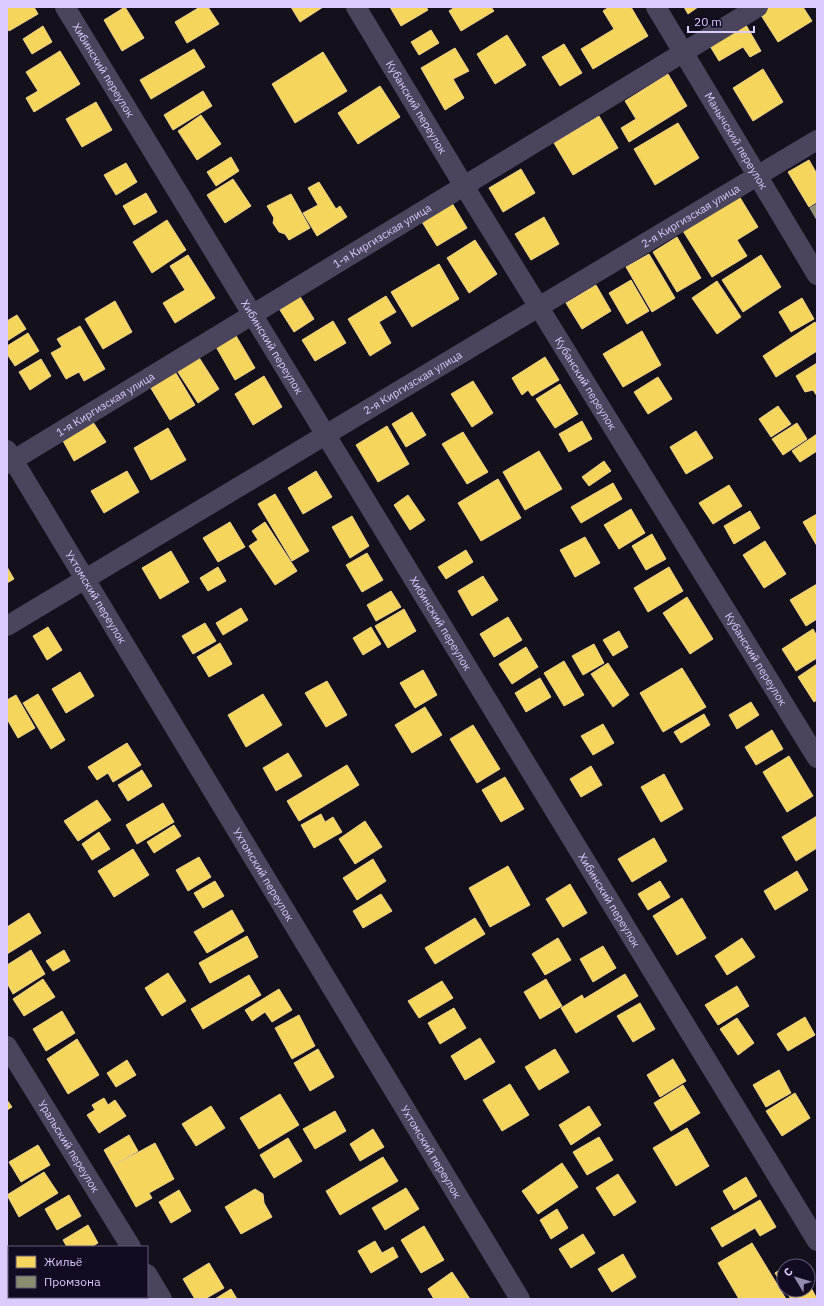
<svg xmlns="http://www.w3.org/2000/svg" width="824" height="1306" viewBox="0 0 824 1306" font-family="'IBM Plex Sans',sans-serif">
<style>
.homes{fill:#f6d55c;stroke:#eed28d}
.industry{fill:#8c8c6e;stroke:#a49f9a}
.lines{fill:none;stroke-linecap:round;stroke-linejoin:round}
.street{stroke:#4a445d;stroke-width:20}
.labels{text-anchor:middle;stroke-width:4;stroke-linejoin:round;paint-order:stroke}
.street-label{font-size:11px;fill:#dbcbff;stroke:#130b21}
</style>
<rect width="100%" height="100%" fill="#14101c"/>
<!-- homes -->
<g class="homes">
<polygon points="7,7 34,7 38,14 9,31 7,27"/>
<polygon points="125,7 144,38 122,51 104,20"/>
<polygon points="200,7 208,7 219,24 187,43 175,22"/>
<polygon points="291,7 323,7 300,22"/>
<polygon points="390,7 426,7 428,10 401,26"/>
<polygon points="455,7 491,7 494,11 461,31 449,11"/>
<polygon points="609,7 631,7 648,36 593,69 581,49 614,29 603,11"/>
<polygon points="684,7 698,7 688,14"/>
<polygon points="766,7 803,7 812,21 778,42 759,12"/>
<polygon points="746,25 761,51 750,57 743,47 719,61 710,46"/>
<polygon points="43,26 52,42 32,54 23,39"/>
<polygon points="431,30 439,43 419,55 411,42"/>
<polygon points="507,35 526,65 495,84 477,54"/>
<polygon points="564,44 582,73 560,86 542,57"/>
<polygon points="455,48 469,71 453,79 464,98 445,110 421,68"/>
<polygon points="194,49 205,67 151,99 140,80"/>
<polygon points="60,51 80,84 34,112 26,98 38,91 26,72"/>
<polygon points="323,52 347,91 295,123 272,84"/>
<polygon points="763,69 783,102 753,121 733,88"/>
<polygon points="668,74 687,106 629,142 621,128 636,119 625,101"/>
<polygon points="380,86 400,117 358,144 338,113"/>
<polygon points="203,91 212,106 173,130 164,115"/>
<polygon points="96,102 112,130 82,147 66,119"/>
<polygon points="201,115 221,144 197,160 178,131"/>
<polygon points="599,116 618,148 573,175 554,143"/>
<polygon points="678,123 699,158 655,185 634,149"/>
<polygon points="231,157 239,171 216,186 207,172"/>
<polygon points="809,160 817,174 817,202 809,207 788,172"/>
<polygon points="126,163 137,182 116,195 104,175"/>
<polygon points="521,169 535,193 503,212 489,188"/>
<polygon points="233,179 251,206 225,223 207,195"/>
<polygon points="319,182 336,209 340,206 347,217 317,236 303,213 318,205 308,188"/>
<polygon points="146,193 157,212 134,225 123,206"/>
<polygon points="291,194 310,228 289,240 285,234 279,232 273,223 274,218 267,206"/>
<polygon points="739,196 758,227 737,240 747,256 712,277 683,231"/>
<polygon points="452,203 467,228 437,246 422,222"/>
<polygon points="544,217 559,244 531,260 515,234"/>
<polygon points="167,220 186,250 152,273 133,242"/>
<polygon points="677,237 701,278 677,292 653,252"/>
<polygon points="475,240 497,274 469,293 447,258"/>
<polygon points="649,254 675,298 652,312 626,267"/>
<polygon points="188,255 215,298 175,323 163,303 185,290 170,266"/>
<polygon points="761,255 781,287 743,312 722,280"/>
<polygon points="439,264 459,299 412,327 391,292"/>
<polygon points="631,280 649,311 627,324 609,293"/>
<polygon points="717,281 741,317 717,334 692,298"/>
<polygon points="596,285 611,311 582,329 566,303"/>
<polygon points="299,295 314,319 294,332 278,307"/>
<polygon points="386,296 396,312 379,322 391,343 370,356 348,319"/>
<polygon points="802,298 814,319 791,332 779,312"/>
<polygon points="115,301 132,332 103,349 85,319"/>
<polygon points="17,315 26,329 7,341 7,321"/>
<polygon points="333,321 346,343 315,361 302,340"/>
<polygon points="815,322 817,325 817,351 776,377 763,356"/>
<polygon points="80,326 105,369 84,381 79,372 66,379 51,353 62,347 57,339"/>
<polygon points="642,331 661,365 623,387 603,354"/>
<polygon points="28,333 39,351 15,366 7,354 7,346"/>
<polygon points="235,334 255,368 235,380 215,345"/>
<polygon points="198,356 219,389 198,403 176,369"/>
<polygon points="545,357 559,380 532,396 528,390 522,395 512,378"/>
<polygon points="41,359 51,376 30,390 19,372"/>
<polygon points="817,363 817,396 813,390 805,392 796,376"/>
<polygon points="174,370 195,405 170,420 149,385"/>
<polygon points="264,376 282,407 253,425 235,394"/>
<polygon points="658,377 672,399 648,414 634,392"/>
<polygon points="473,381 493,413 472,427 451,394"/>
<polygon points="560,384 578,414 555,428 536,399"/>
<polygon points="778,406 791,424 771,437 759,419"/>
<polygon points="412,412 426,435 406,447 392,424"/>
<polygon points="582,421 592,439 569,452 559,434"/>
<polygon points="93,422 106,442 74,461 62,439"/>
<polygon points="797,423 807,439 783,455 772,439"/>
<polygon points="387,426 409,464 378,482 356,445"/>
<polygon points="168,428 186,460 151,480 134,448"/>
<polygon points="696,431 713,458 686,474 670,447"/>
<polygon points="463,432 488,472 467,484 442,444"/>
<polygon points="817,434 817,451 800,462 792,451"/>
<polygon points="539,451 562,489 525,510 503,472"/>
<polygon points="604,461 611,471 589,486 582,477"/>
<polygon points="127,471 139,492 104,513 91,491"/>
<polygon points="316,471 332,497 303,514 288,488"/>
<polygon points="498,479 521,518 481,541 458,503"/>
<polygon points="613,483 622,499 581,523 571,507"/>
<polygon points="729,485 742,506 713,524 699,503"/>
<polygon points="275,494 309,551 292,561 258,504"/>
<polygon points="408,495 425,520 410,530 394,505"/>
<polygon points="631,509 645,533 619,549 604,525"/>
<polygon points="750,511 760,528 734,544 724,526"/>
<polygon points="817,514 817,546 803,522"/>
<polygon points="352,516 369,546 350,558 332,527"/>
<polygon points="230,522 245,547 218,562 203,538"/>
<polygon points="265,522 297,571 275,585 249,546 258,540 252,531"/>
<polygon points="652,534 666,559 646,570 632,546"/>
<polygon points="585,537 600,563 575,577 560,550"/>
<polygon points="765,541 786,574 764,588 743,555"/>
<polygon points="466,550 473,562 446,579 438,567"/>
<polygon points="171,551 189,582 160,599 142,568"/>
<polygon points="367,553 383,580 362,592 346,565"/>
<polygon points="7,567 14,579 7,583"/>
<polygon points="218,567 226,581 208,591 200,578"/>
<polygon points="669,567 683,591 648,612 634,588"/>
<polygon points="483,576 498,600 472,616 458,591"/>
<polygon points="817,584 817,619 806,626 790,600"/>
<polygon points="391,591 401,607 376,621 367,605"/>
<polygon points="687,597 713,639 690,654 663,613"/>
<polygon points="241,608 248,620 223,635 216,623"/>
<polygon points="404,609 416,631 388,648 375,626"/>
<polygon points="508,617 522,640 494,657 480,634"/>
<polygon points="205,623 216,641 193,654 182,636"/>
<polygon points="48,627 62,650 47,660 33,636"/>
<polygon points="371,627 381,644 363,655 353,638"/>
<polygon points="813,629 817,636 817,658 796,671 782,649"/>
<polygon points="619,631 628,647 613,656 603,640"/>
<polygon points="220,643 232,664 209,677 197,657"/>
<polygon points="594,644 604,663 583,675 572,656"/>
<polygon points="526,647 538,667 512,684 499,664"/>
<polygon points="564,661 584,695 564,706 544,673"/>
<polygon points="608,663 629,695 613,707 591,674"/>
<polygon points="817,664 817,700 814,702 798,677"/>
<polygon points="682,668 706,707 663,732 640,693"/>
<polygon points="423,670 437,695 415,708 400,683"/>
<polygon points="80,672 94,696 66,713 52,689"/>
<polygon points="540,678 551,697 526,712 515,693"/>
<polygon points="327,681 347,715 326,727 305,693"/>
<polygon points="38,694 65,740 51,749 23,703"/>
<polygon points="263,694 282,725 246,747 228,715"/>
<polygon points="16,695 35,728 18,738 7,719 7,700"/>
<polygon points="751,702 759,715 737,729 729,715"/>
<polygon points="425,707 442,735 412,753 395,725"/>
<polygon points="704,714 710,725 681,743 674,732"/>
<polygon points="603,724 614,743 593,755 581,736"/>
<polygon points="473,725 500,769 477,783 450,739"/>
<polygon points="772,730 783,749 756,765 745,747"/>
<polygon points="127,743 141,765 113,782 108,773 97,780 88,767"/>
<polygon points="288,753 302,776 276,791 263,768"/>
<polygon points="789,756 813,796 787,812 763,772"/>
<polygon points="347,765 359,785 299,821 287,801"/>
<polygon points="591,766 602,785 581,797 570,779"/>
<polygon points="142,770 152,786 128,801 118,785"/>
<polygon points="664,774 683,809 661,822 641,787"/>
<polygon points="505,777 524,809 501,822 482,790"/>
<polygon points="97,800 111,820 78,841 64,821"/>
<polygon points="163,803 174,822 137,844 126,825"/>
<polygon points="321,814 325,822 333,817 342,832 314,848 301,825"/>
<polygon points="817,816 817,848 796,861 782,837"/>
<polygon points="365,821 382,847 355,864 339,839"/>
<polygon points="174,825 181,836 154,853 147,842"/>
<polygon points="99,832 110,849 92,860 82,844"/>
<polygon points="654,838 667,861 632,882 618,859"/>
<polygon points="133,849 149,875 114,897 98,871"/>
<polygon points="199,857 211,877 188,891 176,870"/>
<polygon points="373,859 386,881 357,900 343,878"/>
<polygon points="508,866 530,905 490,927 469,888"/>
<polygon points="797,871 808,890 775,910 764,891"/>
<polygon points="215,881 224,896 203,908 194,893"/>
<polygon points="660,881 670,897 648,910 638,894"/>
<polygon points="570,884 587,913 563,927 546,899"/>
<polygon points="381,894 392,911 363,928 353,911"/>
<polygon points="682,898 706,938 677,955 653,916"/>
<polygon points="232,910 244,931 207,953 194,932"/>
<polygon points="29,913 41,933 7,954 7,927"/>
<polygon points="475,918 485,934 435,964 425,948"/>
<polygon points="247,936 258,957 210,983 199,963"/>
<polygon points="558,938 571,960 545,975 532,954"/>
<polygon points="742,938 755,957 727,975 715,956"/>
<polygon points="603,946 616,968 593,982 580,959"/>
<polygon points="31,950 45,974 13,994 7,983 7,965"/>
<polygon points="64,950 70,961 53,971 46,961"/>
<polygon points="168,973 186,1001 162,1016 145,988"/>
<polygon points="625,974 638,996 576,1033 561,1008 582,995 584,999"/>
<polygon points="249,975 261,995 203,1029 191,1009"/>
<polygon points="43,979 55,997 24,1016 13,999"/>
<polygon points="546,979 562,1006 540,1019 524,992"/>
<polygon points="442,981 453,998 419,1018 408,1001"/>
<polygon points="737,986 749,1006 718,1025 705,1005"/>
<polygon points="279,989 292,1010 272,1022 265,1012 252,1021 245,1010"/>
<polygon points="640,1003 655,1029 633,1042 617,1016"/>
<polygon points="454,1008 466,1028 440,1044 428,1023"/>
<polygon points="62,1011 75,1033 46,1051 33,1029"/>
<polygon points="299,1015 315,1046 292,1059 275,1028"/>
<polygon points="805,1017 815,1035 788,1051 777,1034"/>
<polygon points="737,1018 754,1043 738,1055 720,1029"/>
<polygon points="480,1038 495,1062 465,1080 451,1056"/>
<polygon points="77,1039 99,1075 68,1094 47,1059"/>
<polygon points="318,1049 334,1077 310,1091 294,1063"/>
<polygon points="555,1049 569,1072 539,1090 525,1067"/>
<polygon points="673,1059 686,1081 660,1097 647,1075"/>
<polygon points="127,1060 136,1075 116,1087 107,1073"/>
<polygon points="779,1070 791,1093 766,1107 753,1085"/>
<polygon points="510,1084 529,1115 502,1131 483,1100"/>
<polygon points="683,1085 700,1113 671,1131 654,1103"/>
<polygon points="795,1093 810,1118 782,1136 766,1111"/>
<polygon points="280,1094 299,1125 259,1149 240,1118"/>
<polygon points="104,1098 108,1105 115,1100 126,1116 99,1133 87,1115 95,1110 92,1105"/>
<polygon points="7,1100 12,1107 7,1110"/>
<polygon points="211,1106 225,1128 196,1146 182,1124"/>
<polygon points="589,1106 601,1125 571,1145 559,1125"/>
<polygon points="335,1111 346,1131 315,1149 303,1129"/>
<polygon points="687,1128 709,1166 676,1186 653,1148"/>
<polygon points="373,1129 384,1147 360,1161 350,1144"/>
<polygon points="129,1135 138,1151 113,1166 104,1150"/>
<polygon points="599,1137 613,1160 587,1175 573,1152"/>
<polygon points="288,1138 302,1161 274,1178 260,1155"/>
<polygon points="155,1143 174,1179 149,1193 152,1198 136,1207 113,1166"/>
<polygon points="38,1145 50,1165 21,1182 9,1162"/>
<polygon points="383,1157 398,1181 340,1215 326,1191"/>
<polygon points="562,1163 578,1187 538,1214 522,1191"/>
<polygon points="44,1172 58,1193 19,1217 7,1195"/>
<polygon points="618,1174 636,1202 614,1216 596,1188"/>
<polygon points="746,1177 757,1196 734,1210 723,1191"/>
<polygon points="406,1188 419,1209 385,1230 372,1208"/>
<polygon points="255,1189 263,1194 264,1203 272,1217 241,1234 225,1207"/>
<polygon points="179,1190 191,1211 171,1223 159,1202"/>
<polygon points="69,1195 81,1216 57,1230 45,1209"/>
<polygon points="760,1200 776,1227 760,1236 755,1228 722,1247 711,1228"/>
<polygon points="557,1209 568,1228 551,1239 540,1220"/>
<polygon points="88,1225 98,1243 91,1247 67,1247 63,1240"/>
<polygon points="424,1226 444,1260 421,1273 401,1240"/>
<polygon points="583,1234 595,1253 571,1268 559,1249"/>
<polygon points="375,1241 382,1253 393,1247 398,1257 371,1273 358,1251"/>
<polygon points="752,1243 786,1299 739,1299 718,1263"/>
<polygon points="623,1254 636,1277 612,1292 598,1269"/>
<polygon points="795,1261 798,1266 786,1266"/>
<polygon points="209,1263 224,1288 205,1299 195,1299 183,1279"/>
<polygon points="784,1267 784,1288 775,1273"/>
<polygon points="452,1272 470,1299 434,1299 428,1289"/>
<polygon points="9,1274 9,1297 7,1294 7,1275"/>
<polygon points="808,1282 817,1299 791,1299 785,1290 808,1290"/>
<polygon points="231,1289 237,1299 215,1299"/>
<polygon points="88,1297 105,1297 101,1299 90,1299"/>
</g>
<!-- industry -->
<polygon class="industry" points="817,204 817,220 810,208"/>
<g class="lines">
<!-- street -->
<g class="street">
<path id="s1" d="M65 7 817 1241"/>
<path id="s2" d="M356 7 464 186 817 758"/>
<path id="s3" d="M656 7 817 275"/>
<path id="s4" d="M7 450 520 1299"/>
<path id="s5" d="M7 464 758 7"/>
<path id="s6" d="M7 626 817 140"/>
<path id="s7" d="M7 1046 131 1247"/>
<polyline points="147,1274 162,1299"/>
</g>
</g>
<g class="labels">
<!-- street labels -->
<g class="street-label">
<text dy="4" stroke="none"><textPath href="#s1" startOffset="74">Хибинский переулок</textPath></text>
<text dy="4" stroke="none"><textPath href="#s2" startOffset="117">Кубанский переулок</textPath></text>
<text dy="4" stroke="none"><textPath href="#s3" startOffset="156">Манычский переулок</textPath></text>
<text dy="4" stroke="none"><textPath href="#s6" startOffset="797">2-я Киргизская улица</textPath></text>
<text dy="4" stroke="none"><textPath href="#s5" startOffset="439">1-я Киргизская улица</textPath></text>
<text dy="4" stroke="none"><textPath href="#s1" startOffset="398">Хибинский переулок</textPath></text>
<text dy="4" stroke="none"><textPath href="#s6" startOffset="473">2-я Киргизская улица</textPath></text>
<text dy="4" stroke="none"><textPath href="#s2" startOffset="441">Кубанский переулок</textPath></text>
<text dy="4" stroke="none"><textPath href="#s5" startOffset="115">1-я Киргизская улица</textPath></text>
<text dy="4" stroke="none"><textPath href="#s4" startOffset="172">Ухтомский переулок</textPath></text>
<text dy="4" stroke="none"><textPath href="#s1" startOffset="722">Хибинский переулок</textPath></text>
<text dy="4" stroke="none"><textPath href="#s2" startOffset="765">Кубанский переулок</textPath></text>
<text dy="4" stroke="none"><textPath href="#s4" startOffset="496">Ухтомский переулок</textPath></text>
<text dy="4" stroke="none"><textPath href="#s1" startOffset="1046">Хибинский переулок</textPath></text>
<text dy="4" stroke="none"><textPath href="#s7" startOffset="118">Уральский переулок</textPath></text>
<text dy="4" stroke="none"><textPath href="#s4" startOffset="820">Ухтомский переулок</textPath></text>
</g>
</g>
<!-- border -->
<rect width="824" height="1306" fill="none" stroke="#dbcbff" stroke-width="16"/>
<!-- legend -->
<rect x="8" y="1246" width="140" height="52" fill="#130b21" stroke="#63587a"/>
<rect x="16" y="1256" width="20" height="12" fill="#f6d55c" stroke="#63587a"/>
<text x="44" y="1266" font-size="12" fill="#dbcbff">Жильё</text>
<rect x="16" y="1276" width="20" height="12" fill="#8c8c6e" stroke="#63587a"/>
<text x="44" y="1286" font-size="12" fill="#dbcbff">Промзона</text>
<!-- north arrow -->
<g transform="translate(796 1278) rotate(308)"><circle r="19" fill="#130b21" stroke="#63587a"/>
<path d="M0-3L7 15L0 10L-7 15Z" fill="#958ab0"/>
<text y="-6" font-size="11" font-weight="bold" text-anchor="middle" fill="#dbcbff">С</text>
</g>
<!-- scale -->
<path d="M688 26v6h66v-6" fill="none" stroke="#dbcbff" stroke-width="2"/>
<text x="694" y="26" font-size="12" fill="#dbcbff" stroke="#130b21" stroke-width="3" paint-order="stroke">20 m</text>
</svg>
